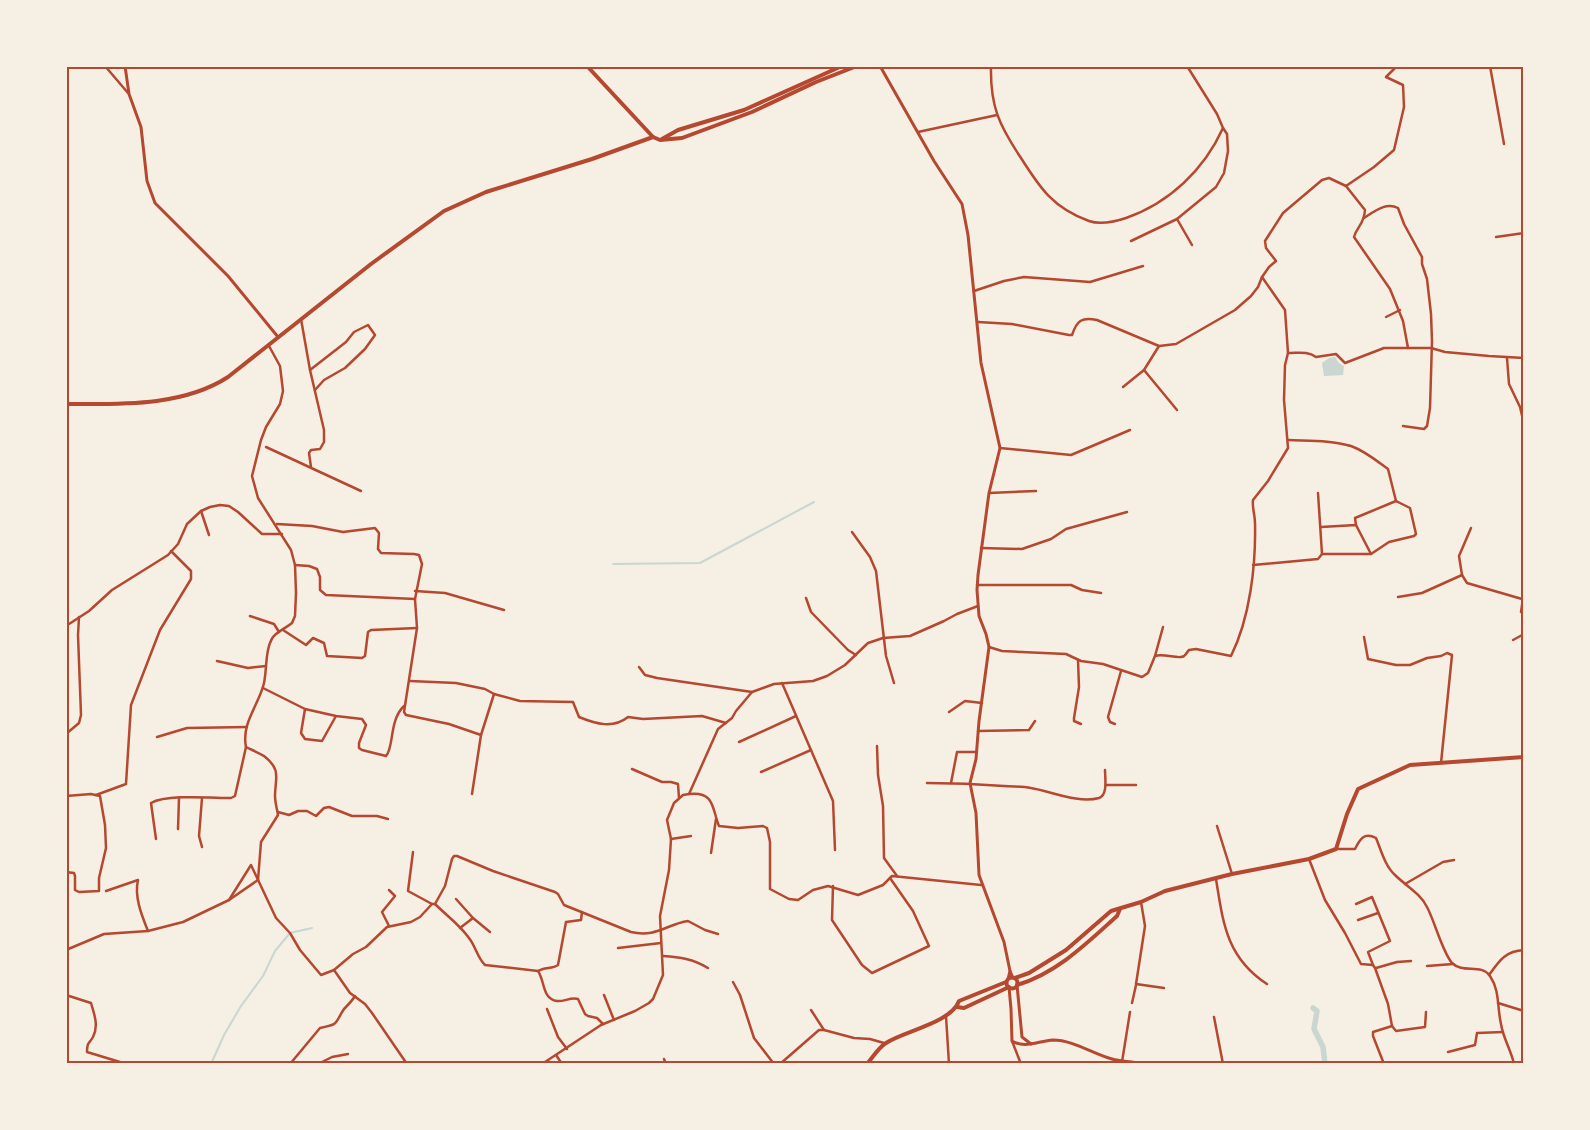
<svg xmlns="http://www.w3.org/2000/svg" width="1590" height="1130" viewBox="0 0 1590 1130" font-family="Inter,sans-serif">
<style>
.water{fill:#c9d6d2}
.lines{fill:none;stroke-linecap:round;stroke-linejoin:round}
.stream{stroke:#c9d6d2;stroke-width:2}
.canal{stroke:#c9d6d2;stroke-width:5.5}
.minor{stroke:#b5482f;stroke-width:2.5}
.tertiary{stroke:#b5482f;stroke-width:3}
.secondary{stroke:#b5482f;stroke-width:4}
.neatline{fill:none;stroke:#b5482f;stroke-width:2}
</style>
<rect width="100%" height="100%" fill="#f6efe4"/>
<!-- water -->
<polygon class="water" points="1335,357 1339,363 1344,366 1343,375 1324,376 1322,363 1329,358"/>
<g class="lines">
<!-- stream -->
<g class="stream">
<polyline points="613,564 700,563 814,502"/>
<polyline points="211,1064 224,1035 241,1006 263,976 275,951 290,933 312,928"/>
</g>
<!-- canal -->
<polyline class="canal" points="1313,1008 1317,1011 1314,1029 1323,1047 1325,1064"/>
<!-- minor -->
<g class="minor">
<polyline points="105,66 128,93"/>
<path d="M991 66C990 106 999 125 1021 158 1040 188 1053 208 1089 221 1100 225 1114 222 1126 218 1169 203 1204 170 1223 128"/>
<polyline points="1490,66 1504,144"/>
<polyline points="918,132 997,115"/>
<polyline points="1346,186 1374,167 1394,150 1404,107 1403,85 1386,77 1397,66"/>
<path d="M1364 218C1375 211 1386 202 1398 208L1404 224 1422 257V264L1427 279 1431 314 1432 341 1430 408 1427 426 1424 429 1403 426"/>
<polyline points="1177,219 1192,245"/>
<polyline points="1496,237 1524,233"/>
<polyline points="1131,241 1177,219 1216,187 1224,173 1228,151 1227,134 1223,128 1217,114 1187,66"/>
<polyline points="1262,277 1285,310 1288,353"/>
<polyline points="974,291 1004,281 1024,277 1090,282 1143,266"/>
<polyline points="1386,317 1400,310"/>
<polyline points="301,319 310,370 324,430 324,442 320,449 311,450 309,453 311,467"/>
<path d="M978 322 1012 324 1069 335H1072C1077 320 1082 317 1097 320L1159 346 1176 344 1235 310 1251 296 1258 287 1262 277 1269 267 1276 261 1266 248 1265 241 1283 213 1322 180 1329 178 1346 186 1365 210C1364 225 1357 226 1354 237L1390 289 1403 321 1408 348H1431L1445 352 1489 356 1524 358"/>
<polyline points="1507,358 1509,384 1520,407 1524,424"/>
<polyline points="310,370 346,342 354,332 368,325 375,335 365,349 345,368 324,380 315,390"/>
<polyline points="1144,370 1177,410"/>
<polyline points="1123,387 1144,370 1159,346"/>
<path d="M1288 440C1309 441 1331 440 1351 446 1365 451 1377 461 1388 469L1396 501"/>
<polyline points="266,447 361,491"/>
<polyline points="1000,448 1071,455 1130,430"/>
<polyline points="989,493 1036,491"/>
<polyline points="201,511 209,535"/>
<polyline points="277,524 312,526 343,532 375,528 379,533 378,549 381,553 414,554 419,555 422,564 415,599 417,628 404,712 406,715 449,724 481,735"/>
<polyline points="1321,527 1356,525 1371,554"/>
<polyline points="852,532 870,557 876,571 886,656 894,683"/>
<polyline points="981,548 1022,549 1051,539 1066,529 1127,512"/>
<polyline points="1322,554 1371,554 1389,542 1414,536 1416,534 1410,508 1396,501 1355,518 1356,525"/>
<polyline points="295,565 309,566 317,569 320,577 320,590 326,595 415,599"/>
<polyline points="1253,565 1318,559 1322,554 1318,493"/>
<polyline points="1462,575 1459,556 1471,528"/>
<polyline points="977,585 1071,585 1082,590 1101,593"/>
<polyline points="415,591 445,593 504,610"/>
<polyline points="1524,592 1521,612 1524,614"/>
<polyline points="1398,597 1422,593 1462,575 1467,583 1522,599"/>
<polyline points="806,598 811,612 848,650 856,655"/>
<polyline points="250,616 274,624 279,632"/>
<polyline points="66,626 89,611 112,590 168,555 178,544 187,524 201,511 210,507 220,505 229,506 238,512 262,534 282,534"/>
<polyline points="283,630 306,645 313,638 324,643 327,656 362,658 365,656 368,632 371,630 417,628"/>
<polyline points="1364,637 1368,659 1396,665 1410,665 1427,658 1441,656 1447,653 1452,655 1441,763"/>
<polyline points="1513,640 1524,634"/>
<path d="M989 647 1002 651 1066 654 1081 661 1103 664 1142 677 1148 673 1155 656C1164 653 1180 660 1184 656 1186 655 1187 652 1189 650L1196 649 1231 656C1250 618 1256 565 1255 523 1255 515 1252 508 1253 500L1268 481 1288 448 1284 400 1285 365 1288 353C1299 353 1308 351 1316 357L1336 354 1345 363 1384 348H1408"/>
<polyline points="1155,656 1163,627"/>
<polyline points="1078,660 1079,687 1074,718 1074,721 1081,724"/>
<polyline points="217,661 248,668 266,666"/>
<polyline points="639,667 645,675 657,678 752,692"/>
<path d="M410 681 456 683 485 689 494 694 520 701 573 702 579 717C596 724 613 729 628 717L643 719 702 716 726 723"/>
<polyline points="782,683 833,801 835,850"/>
<path d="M263 688 305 709 336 716 362 719 366 725 359 743V748L362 750 386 756C394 748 389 720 404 706"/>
<polyline points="305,709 301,733 305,739 322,741 336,716"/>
<polyline points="949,712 965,701 982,703"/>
<polyline points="1115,724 1110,722 1108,717 1121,671"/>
<polyline points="978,731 1029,730 1035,721"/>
<polyline points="66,734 79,723 81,715 78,635 79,617"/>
<polyline points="157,737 187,728 247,727"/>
<polyline points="739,742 796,716"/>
<polyline points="877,746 878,775 883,806 884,858 897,876"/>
<polyline points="632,769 662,782 671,782 678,784 679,798"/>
<polyline points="761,772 811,750"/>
<path d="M927 783C953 783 978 784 1004 786 1013 787 1022 786 1031 788 1050 791 1079 804 1099 798 1108 795 1105 778 1105 770"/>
<polyline points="951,783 957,752 977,752"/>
<polyline points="1106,785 1136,785"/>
<polyline points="472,794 481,735 494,694"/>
<path d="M689 794C715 791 712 809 719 826L738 828 763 826 767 828 770 842V889L789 899 798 900 813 890 828 886 858 895 883 885 892 876 981 885"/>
<polyline points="96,795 126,784 131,705 160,630 191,579 191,571 171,551"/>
<polyline points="66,796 91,794 100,796 105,825 106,848 99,878 99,891 79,892 75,890 75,876 74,873 66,872"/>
<polyline points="278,812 289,815 298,811 307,811 316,816 324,808 329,807 352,816 377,816 388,819"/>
<polyline points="1217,826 1232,874"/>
<polyline points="178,829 179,798"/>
<path d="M156 839 151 803C167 794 212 798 231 798L235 796 246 747"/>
<polyline points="671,839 691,836"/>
<polyline points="202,847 199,836 202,798"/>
<path d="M1336 849H1355C1360 839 1364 832 1376 838 1381 850 1385 866 1395 875 1406 886 1420 893 1427 907 1435 922 1442 951 1452 963 1463 974 1481 963 1490 976 1500 991 1497 1007 1501 1024 1503 1038 1511 1050 1514 1064"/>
<polyline points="413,852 408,891 432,904"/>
<polyline points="711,853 716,819"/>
<polyline points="1309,859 1325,900 1345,933 1361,964 1373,965 1375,968 1388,1004 1392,1026 1396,1031 1425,1027 1426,1012"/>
<path d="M1216 879C1223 922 1226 957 1267 984"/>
<path d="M258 880 261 842 278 815C277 809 275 802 275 796 275 778 282 770 264 756 259 753 252 750 246 747 241 723 259 705 264 683 267 669 265 649 273 637 278 631 286 628 292 623L295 616 296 593 295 565 291 550 258 498 252 476 261 440 266 427 280 404 283 391 280 366 269 346"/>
<polyline points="1405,884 1443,862 1454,860"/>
<polyline points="833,886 832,920 862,965 872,973 929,946 913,911 890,878"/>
<polyline points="389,890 395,896 382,912 389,926"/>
<path d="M106 891 138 880C134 897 142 916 148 931"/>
<polyline points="456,899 473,918"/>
<polyline points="229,900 251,865 276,918 290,933 300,950 321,975 334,970 350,993 365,1004 372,1013 407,1064"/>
<polyline points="1141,902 1145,926 1136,984 1164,988"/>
<path d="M435 904 445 886 452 859 454 856H457L493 871 555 892 558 894 564 905 631 932C656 938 667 924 688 921L705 930 718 934"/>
<polyline points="1356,904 1372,897 1390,941 1368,952 1373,965"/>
<polyline points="1358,920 1378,913"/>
<polyline points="460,928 473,918 490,932"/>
<polyline points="618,948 661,943"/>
<polyline points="66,950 104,934 148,931 183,922 229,900 258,880"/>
<path d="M663 956C680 957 693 959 708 968"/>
<polyline points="1427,966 1453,964"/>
<polyline points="1376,968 1397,962 1411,961"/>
<path d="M334 970 353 954 366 947 387 927 411 922 420 917 432 904H435C446 915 460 925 469 938 476 947 477 957 485 965L538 971C545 981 542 999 557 1001 564 1002 570 997 578 999L585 1014 588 1016 597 1018 603 1024"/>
<path d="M538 971C545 967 552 969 558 965L566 922 581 920 582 912"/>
<path d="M1489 975C1499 961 1505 951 1524 950"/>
<polyline points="733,982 740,995 754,1038 774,1064"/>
<path d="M66 995 91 1003C94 1014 99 1025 93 1037 89 1044 87 1042 87 1052L120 1062"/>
<polyline points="604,995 614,1020"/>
<polyline points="1132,1003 1136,985"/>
<polyline points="1498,1003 1524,1011"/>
<polyline points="547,1009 558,1037 567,1049"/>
<polyline points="811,1010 824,1030 854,1038 870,1039 884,1043"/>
<polyline points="946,1016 949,1064"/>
<polyline points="1214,1017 1223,1064"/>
<polyline points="1012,1041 1021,1064"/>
<polyline points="1448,1052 1475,1045 1477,1033 1503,1032"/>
<polyline points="556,1055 562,1064"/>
<polyline points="664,1059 666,1064"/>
<polyline points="1122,1062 1130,1012"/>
<path d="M290 1064 320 1028C340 1024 334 1024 344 1009 348 1005 352 1001 355 996"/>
<polyline points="318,1064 332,1057 348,1054"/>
<polyline points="542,1064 601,1025 635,1011 649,1003 653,999 663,975 660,916 669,870 671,839 667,820 674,803 683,795 689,794 718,729 732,718 736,711 752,692 774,684 813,681 827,676 845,665 868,643 883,638 910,636 944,621 957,614 978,606"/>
<polyline points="780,1064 819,1030 824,1030"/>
<polyline points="1384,1064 1373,1036 1373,1032 1392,1026"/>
</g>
<!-- tertiary -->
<g class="tertiary">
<polyline points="125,66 129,94 141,127 147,181 155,203 228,276 278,337"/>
<polyline points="880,66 934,161 962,204 968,235 981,363 1000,448 989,493 978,575 977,590 979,616 986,634 989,647 979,721 976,759 970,783 976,813 979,875 1004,942 1010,971"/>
<polyline points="1008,979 1010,971 1013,978"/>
<polyline points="1017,985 1022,1037 1031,1044"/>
<path d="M1009 987 1011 1009 1012 1041C1025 1049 1038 1041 1053 1040 1073 1040 1093 1054 1112 1059 1122 1062 1132 1061 1142 1064"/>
</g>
<!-- secondary -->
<g class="secondary">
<polyline points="587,66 653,137"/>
<polyline points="662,139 678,130 744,110 842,66"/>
<path d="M66 404C119 404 182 407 228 377L371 264 444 211 486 192 592 159 653 137 660 140 682 138 752 112 816 82 857 66"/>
<circle cx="1012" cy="983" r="5.5"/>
<polyline points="1015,978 1029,973 1066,950 1111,911 1141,902 1165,891 1232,874 1309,859 1336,849 1347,814 1358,789 1410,765 1524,757"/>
<path d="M1017 985C1057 973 1087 943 1117 916L1120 909"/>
<polyline points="957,1007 964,1008 1009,987"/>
<path d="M867 1064C873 1057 878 1048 886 1043 904 1031 951 1023 959 1001L1006 982"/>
</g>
</g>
<!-- border -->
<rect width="1590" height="1130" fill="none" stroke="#f6efe4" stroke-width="135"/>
<rect x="68" y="68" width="1454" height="994" class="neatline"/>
</svg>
